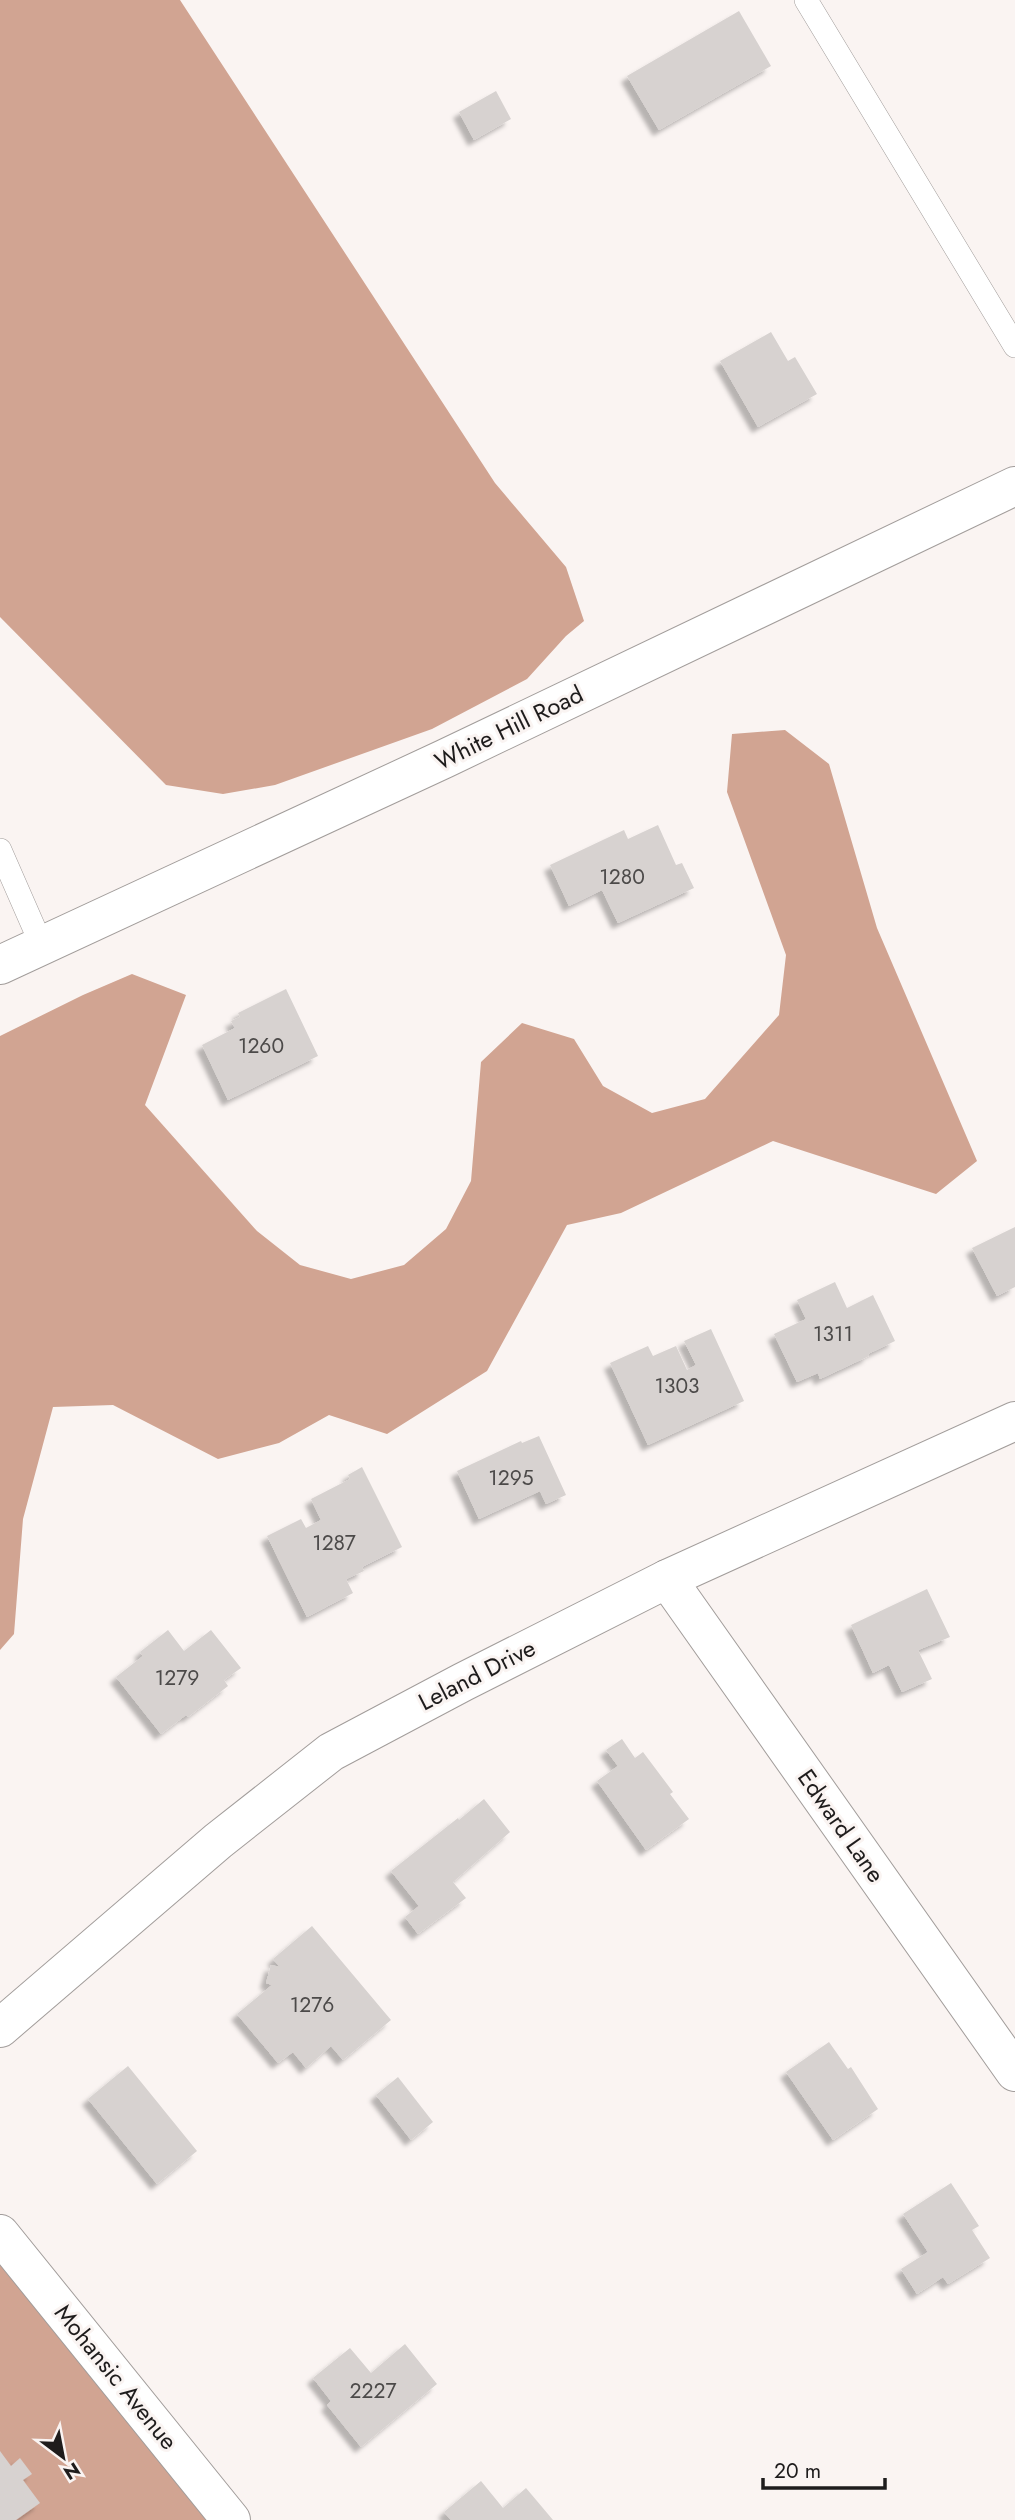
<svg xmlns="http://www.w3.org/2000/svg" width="1015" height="2520" viewBox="0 0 1015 2520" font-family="Jost,sans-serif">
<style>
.forest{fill:#d1a492}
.building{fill:#d7d2d0;filter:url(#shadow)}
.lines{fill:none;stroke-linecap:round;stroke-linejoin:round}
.lane-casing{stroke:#a29d9b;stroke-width:24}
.street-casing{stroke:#a29d9b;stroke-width:40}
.lane{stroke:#fff;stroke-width:23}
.street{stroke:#fff;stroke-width:38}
.labels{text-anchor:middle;stroke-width:6;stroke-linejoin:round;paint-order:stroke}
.number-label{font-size:21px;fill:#4c4a49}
.street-label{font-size:24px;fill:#1e1c1c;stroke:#faf4f2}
</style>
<defs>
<filter id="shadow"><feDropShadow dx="-6" dy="6" stdDeviation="2" flood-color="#0004"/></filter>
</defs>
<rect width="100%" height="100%" fill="#faf4f2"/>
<!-- forest -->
<g class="forest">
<polygon points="0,0 180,0 495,483 566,567 584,621 566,636 527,679 432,729 275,785 223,794 166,785 0,617"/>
<polygon points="785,730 829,764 877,928 977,1161 936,1194 773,1141 621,1213 567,1225 487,1371 387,1434 329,1415 279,1443 218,1459 113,1405 53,1407 23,1519 14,1634 0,1650 0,1036 83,995 132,974 186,995 145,1105 257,1231 300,1265 351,1279 404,1265 446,1229 471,1181 481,1062 522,1023 574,1039 603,1086 652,1113 705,1099 779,1015 786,955 727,792 732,734"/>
<polygon points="0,2258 218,2520 0,2520"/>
</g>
<!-- building -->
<g class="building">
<polygon points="739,11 771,66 659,130 627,76"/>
<polygon points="496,91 511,119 474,140 459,112"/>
<polygon points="771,332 788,361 795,357 817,394 758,427 720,361"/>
<polygon points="658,825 676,865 682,863 694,888 618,923 602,890 569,906 550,865 624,830 628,839"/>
<polygon points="286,989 318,1056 228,1100 202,1045 235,1028 231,1021 240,1017 238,1013"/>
<polygon points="1015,1227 1015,1287 997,1296 972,1248"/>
<polygon points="835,1282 847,1308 873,1295 895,1341 868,1354 869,1356 820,1379 818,1373 797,1382 774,1334 806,1319 797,1300"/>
<polygon points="711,1329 744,1401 648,1445 610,1363 648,1346 653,1356 676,1346 687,1370 696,1365 684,1341"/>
<polygon points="539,1436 566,1495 546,1504 540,1491 479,1519 457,1471 521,1441 522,1443"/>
<polygon points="362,1467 402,1547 362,1567 364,1571 346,1579 353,1593 307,1617 267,1536 301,1519 306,1528 321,1520 311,1499 350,1479 348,1475"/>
<polygon points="927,1589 950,1637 918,1650 932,1679 902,1692 889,1665 873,1673 851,1625"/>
<polygon points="168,1630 184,1651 211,1630 241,1668 224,1680 228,1686 188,1717 186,1715 161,1734 116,1677 143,1656 140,1652"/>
<polygon points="622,1739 635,1758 643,1752 673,1792 670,1794 689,1819 646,1850 597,1781 618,1766 606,1750"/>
<polygon points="484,1799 510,1832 453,1882 466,1898 418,1934 405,1917 419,1906 391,1871 458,1818 459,1820"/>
<polygon points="312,1926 391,2020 343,2060 331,2046 306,2068 293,2052 278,2063 237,2014 272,1985 266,1983 271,1965 280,1967 273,1959"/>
<polygon points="829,2042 848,2069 851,2067 878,2109 833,2140 786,2072"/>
<polygon points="128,2066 197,2151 157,2184 88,2099"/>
<polygon points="398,2077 433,2122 411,2140 376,2095"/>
<polygon points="951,2183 979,2226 972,2230 990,2258 948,2284 943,2277 917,2294 901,2269 928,2252 903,2214"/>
<polygon points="405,2344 437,2384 361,2447 327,2405 331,2401 313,2378 350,2348 371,2373"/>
<polygon points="0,2451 11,2466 20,2458 32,2474 23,2480 40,2503 16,2520 0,2520"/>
<polygon points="481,2481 503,2508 526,2488 553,2520 451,2520 444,2512"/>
</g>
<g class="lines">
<defs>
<g id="lane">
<polyline points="806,0 1015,346"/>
<polyline points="0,850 42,946"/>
</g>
<g id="street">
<polyline points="0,965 444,759 1015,486"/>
<polyline points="667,1579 1015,2072"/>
<polyline points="0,2028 218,1841 331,1752 463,1682 667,1579 1015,1421"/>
<polyline points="0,2234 231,2520"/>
</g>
</defs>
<!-- lane casing -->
<use href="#lane" class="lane-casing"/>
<!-- street casing -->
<use href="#street" class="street-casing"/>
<!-- lane -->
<use href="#lane" class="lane"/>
<!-- street -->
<use href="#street" class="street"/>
</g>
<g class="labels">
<!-- number labels -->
<g class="number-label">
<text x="622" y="884">1280</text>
<text x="261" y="1053">1260</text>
<text x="833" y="1341">1311</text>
<text x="677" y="1393">1303</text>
<text x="511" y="1485">1295</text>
<text x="334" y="1550">1287</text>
<text x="177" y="1685">1279</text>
<text x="312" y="2012">1276</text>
<text x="373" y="2398">2227</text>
</g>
<!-- street labels -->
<g class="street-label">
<text transform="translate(509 728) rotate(-26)" y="8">White Hill Road</text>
<text transform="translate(477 1675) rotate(-27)" y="8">Leland Drive</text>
<text transform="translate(841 1826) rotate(55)" y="8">Edward Lane</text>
<text transform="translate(116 2377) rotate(51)" y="8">Mohansic Avenue</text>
</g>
</g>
<!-- north arrow -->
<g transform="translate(63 2457) rotate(148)" stroke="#faf4f2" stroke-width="5" paint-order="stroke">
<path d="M0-5L12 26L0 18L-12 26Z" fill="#1e1c1c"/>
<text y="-10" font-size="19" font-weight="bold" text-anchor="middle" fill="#1e1c1c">N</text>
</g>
<!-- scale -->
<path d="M763 2478v10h122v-10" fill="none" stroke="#1e1c1c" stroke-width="3.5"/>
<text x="774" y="2478" font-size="21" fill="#1e1c1c" stroke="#faf4f2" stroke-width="5" paint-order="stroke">20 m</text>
</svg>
